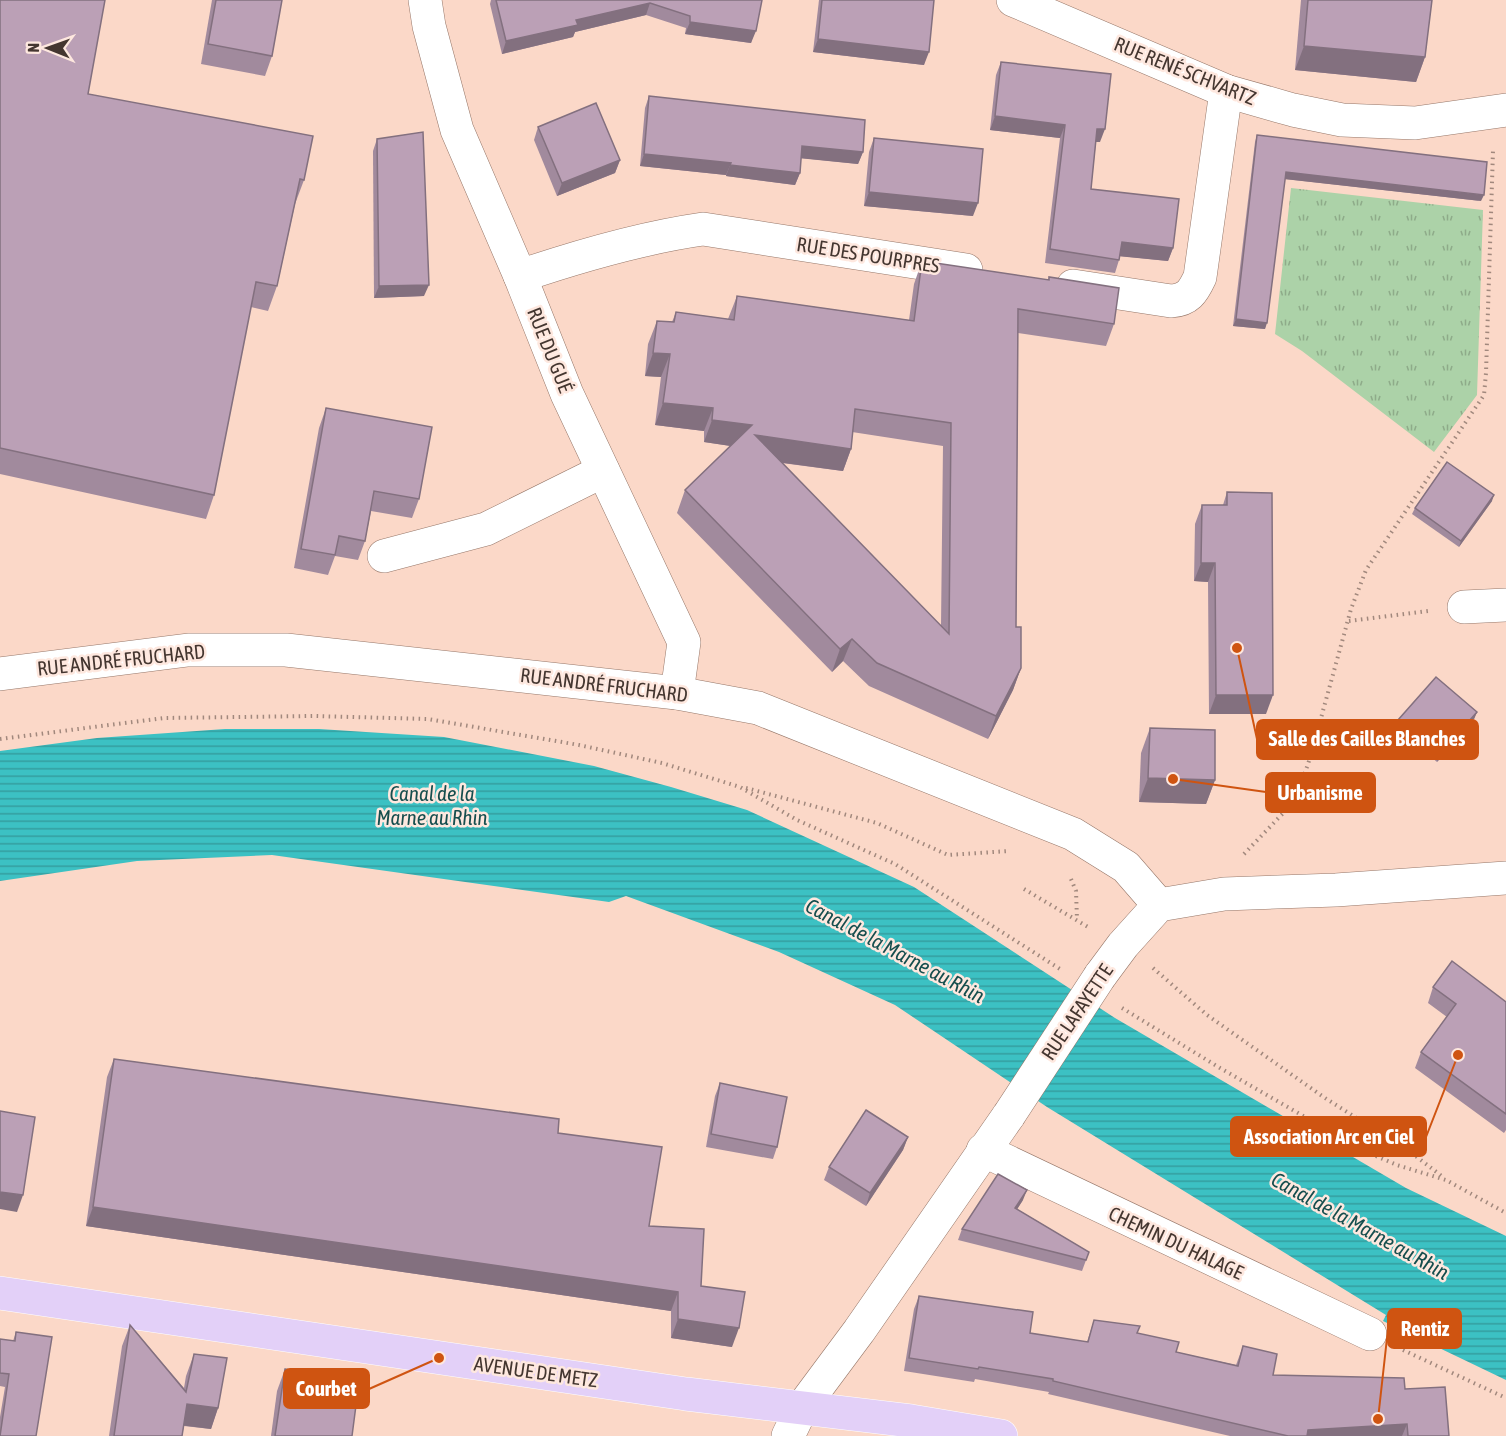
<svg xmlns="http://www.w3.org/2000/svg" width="1506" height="1436" viewBox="0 0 1506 1436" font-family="'Asap Condensed',sans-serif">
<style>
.park{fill:url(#park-tufts)}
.water{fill:url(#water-rules)}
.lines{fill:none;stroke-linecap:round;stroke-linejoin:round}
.minor-casing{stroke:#967769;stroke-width:34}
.major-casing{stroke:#fff;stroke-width:34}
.path{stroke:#a1887d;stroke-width:4;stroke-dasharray:1.5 4.5;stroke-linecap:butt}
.minor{stroke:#fff;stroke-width:33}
.major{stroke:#e3d0f8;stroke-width:33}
.minor-bridge-casing{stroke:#967769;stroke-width:34;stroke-linecap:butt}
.minor-bridge{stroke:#fff;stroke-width:33}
.wall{fill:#a18a9d;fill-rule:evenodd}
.shaded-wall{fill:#83707f}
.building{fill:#bba0b6;stroke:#83707f;stroke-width:1.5;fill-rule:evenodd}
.labels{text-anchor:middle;stroke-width:5;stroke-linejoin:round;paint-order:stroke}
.street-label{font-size:20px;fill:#443630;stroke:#fee8df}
.water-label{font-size:21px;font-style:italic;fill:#164e4e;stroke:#fee8df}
.leader{fill:none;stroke:#cf5411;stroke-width:2}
.callout-dot{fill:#cf5411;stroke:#fee8df;stroke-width:2}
.callout{fill:#cf5411;stroke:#cf5411;stroke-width:2}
.callout-label{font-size:21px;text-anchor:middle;font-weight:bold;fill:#fff}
</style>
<defs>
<pattern id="park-tufts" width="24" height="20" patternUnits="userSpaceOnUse" patternTransform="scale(1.5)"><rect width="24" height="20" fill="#acd2a8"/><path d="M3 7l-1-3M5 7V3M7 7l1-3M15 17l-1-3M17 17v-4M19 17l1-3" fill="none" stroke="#8eab89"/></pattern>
<pattern id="water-rules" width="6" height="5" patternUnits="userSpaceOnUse" patternTransform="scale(1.5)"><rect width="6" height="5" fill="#3cc1c3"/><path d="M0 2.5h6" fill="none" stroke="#349e9f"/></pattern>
</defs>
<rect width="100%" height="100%" fill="#fbd8c8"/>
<!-- park -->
<polygon class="park" points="1291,188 1483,210 1477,395 1434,452 1302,351 1275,334"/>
<!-- water -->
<polygon class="water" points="225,729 319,729 444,737 594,766 671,787 747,810 914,887 1115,1018 1406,1188 1506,1236 1506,1380 1383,1321 1386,1315 1047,1107 895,1005 779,952 626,896 609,902 272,855 137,861 0,881 0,751 97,738"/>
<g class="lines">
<defs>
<g id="minor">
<polyline points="425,0 429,26 457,130 520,276 567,394 684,642 677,693"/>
<polyline points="1013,0 1226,91 1293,110 1342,120 1415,123 1506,110"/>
<path d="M520 276C579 256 640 238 703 229L966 270"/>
<path d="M1073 286 1171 301C1188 300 1193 292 1200 277L1226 91"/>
<polyline points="384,556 486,529 603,471"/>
<polyline points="1464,607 1506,605"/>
<polyline points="0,674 188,650 286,650 677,693 758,708 1073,834 1126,867 1159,905"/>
<polyline points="1100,976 1123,945 1159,905 1224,894 1336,890 1506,878"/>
<polyline points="983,1150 1370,1334"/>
<polyline points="788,1436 801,1409 859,1331 1009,1115"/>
</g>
<polyline id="major" points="0,1293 686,1394 911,1421 1001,1436"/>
</defs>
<!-- minor casing -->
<use href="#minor" class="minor-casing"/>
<!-- major casing -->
<use href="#major" class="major-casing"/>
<!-- path -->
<g class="path">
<polyline points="1349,621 1428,611"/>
<polyline points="0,739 164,718 314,716 428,719 579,745 662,763 740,787 797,820 895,864 1060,969"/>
<polyline points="746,788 877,823 948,855 1009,851"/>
<polyline points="1244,854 1289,807 1300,787 1310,758 1351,609 1366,570 1484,395 1486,373 1493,151"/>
<polyline points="1071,879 1076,891 1077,919"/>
<polyline points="1024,889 1088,927"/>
<polyline points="1153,968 1207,1015 1325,1098 1409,1151 1443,1177"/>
<polyline points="1122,1008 1220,1068 1362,1150 1397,1165 1446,1180 1506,1213"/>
<polyline points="1403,1350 1506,1398"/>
</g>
<!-- minor -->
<use href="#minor" class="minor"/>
<!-- major -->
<use href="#major" class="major"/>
<defs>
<polyline id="minor-bridge" points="1009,1115 1100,976"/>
</defs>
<!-- minor-bridge casing -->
<use href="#minor-bridge" class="minor-bridge-casing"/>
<!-- minor-bridge -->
<use href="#minor-bridge" class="minor-bridge"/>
</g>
<!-- wall -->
<g class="wall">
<polygon points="0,0 88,94 304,180 295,204 277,286 268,311 251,307 214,495 206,519 0,474"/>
<polygon points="212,0 282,0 272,56 265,76 201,64"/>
<polygon points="491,0 762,0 751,43 685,34 686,28 646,15 575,32 573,37 502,54 490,4"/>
<polygon points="819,0 934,0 924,65 813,52"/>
<polygon points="1301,0 1432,0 1425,57 1416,82 1295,70"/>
<polygon points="1001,62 1100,142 1096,142 1091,189 1173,248 1168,261 1120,256 1119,260 1115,273 1045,263 1060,138 990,130 996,75"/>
<polygon points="649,96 863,152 858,164 801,158 800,173 795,185 726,176 726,175 640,166 645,108"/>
<polygon points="538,127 620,160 615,173 557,196 534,140"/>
<polygon points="1257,135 1481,201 1285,179 1265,329 1233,326 1255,142"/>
<polygon points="874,138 973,216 864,206 869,152"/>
<polygon points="377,139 424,296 374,298 373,151"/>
<path d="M922 261 1048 280 1049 277 1114 324 1106 346 1018 333 1016 627 1021 668 1013 690 988 739 869 686 843 661 832 672 677 513 685 490 731 446 704 442V431L655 425 661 377 645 376 648 344 657 321 672 322 676 312 728 319 737 296 909 320 914 284ZM852 432 943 446 941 626 782 463 843 471 851 449Z"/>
<polygon points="326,408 419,499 412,518 371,511 365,541 358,560 335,556 328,575 294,568 319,428"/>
<polygon points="1227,492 1266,714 1209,714 1208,582 1194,581 1195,524 1202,505 1223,505"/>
<polygon points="1492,501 1459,547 1412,514 1415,508"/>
<polygon points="1477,712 1474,719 1437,762 1395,726 1398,720"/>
<polygon points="1150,728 1215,780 1206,804 1139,802 1141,753"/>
<polygon points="1433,987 1506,1002 1506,1130 1504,1133 1415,1068 1421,1052 1447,1017 1428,1003"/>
<polygon points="114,1059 558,1133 649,1226 701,1286 732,1347 671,1338 671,1311 86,1226 107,1077"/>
<polygon points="720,1083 777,1147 773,1159 706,1147 715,1096"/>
<polygon points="908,1137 903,1150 866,1206 824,1180 829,1167"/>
<polygon points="1023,1200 1017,1209 1089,1252 1082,1271 958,1240 962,1229"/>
<polygon points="919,1296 1030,1333 1087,1342 1094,1320 1137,1333 1176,1352 1236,1365 1243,1346 1273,1375 1405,1389 1449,1436 1230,1436 1048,1394 1049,1392 975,1379 974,1382 904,1371 914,1309"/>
<polygon points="130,1325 184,1388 186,1376 194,1354 218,1408 211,1429 184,1426 182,1436 109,1436 122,1346"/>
<polygon points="16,1332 0,1436 0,1417 5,1387 0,1386 0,1339 13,1341"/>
<polygon points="285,1369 352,1436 271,1436 277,1391"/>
</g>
<!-- shaded-wall -->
<g class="shaded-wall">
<polygon points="650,3 646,15 575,32 573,37 502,54 506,41 576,20"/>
<polygon points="690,22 756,31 751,43 685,34"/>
<polygon points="818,39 929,52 924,65 813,52"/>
<polygon points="1304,46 1425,57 1416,82 1295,70"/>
<polygon points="995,116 1065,125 1060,138 990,130"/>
<polygon points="1097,129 1105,129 1100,142 1092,142"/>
<polygon points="802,146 863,152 858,164 798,158"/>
<polygon points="644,154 731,163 726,175 640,166"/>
<polygon points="620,160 615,173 557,196 562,183"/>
<polygon points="730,165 800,173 795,185 726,176"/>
<polygon points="1286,172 1484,195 1481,201 1284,179"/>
<polygon points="869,192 978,203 973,216 864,206"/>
<polygon points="1122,242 1173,248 1168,261 1117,256"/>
<polygon points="429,285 424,296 374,298 379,286"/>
<polygon points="1236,319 1267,323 1265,329 1233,326"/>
<polygon points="653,353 670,354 661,377 645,376"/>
<polygon points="663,403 713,408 704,431 655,425"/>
<polygon points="712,420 752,425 744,448 704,442"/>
<polygon points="755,435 851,449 843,471 747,458"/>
<polygon points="1494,495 1492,501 1459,547 1461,541"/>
<polygon points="1201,563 1215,563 1208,582 1194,581"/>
<polygon points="852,639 843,661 832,672 840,649"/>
<polygon points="1021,668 1013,690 988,739 996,716"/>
<polygon points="1216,695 1273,695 1266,714 1209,714"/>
<polygon points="1477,712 1474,719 1437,762 1439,755"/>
<polygon points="1148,778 1215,780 1206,804 1139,802"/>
<polygon points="908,1137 903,1150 866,1206 870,1193"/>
<polygon points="1027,1190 1023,1200 1011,1219 1015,1208"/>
<polygon points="0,1192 23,1195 17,1212 0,1209"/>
<polygon points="93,1207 678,1292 671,1311 86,1226"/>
<polygon points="678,1319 739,1328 732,1347 671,1338"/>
<polygon points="187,1404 218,1408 211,1429 179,1425"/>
<polygon points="1407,1424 1402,1436 1306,1436 1308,1430"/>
</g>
<!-- building -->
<g class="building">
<polygon points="0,0 105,0 88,94 313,136 304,180 300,179 277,286 256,282 214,495 0,448"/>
<polygon points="216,0 282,0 272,56 208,44"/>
<polygon points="496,0 762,0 756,31 690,22 690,16 650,3 576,20 578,25 506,41"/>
<polygon points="822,0 934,0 929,52 818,39"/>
<polygon points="1308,0 1432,0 1425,57 1304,46"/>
<polygon points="1001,62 1111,74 1105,129 1097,129 1091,189 1179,199 1173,248 1122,242 1119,260 1050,249 1065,125 995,116"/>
<polygon points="649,96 865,120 863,152 802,146 800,173 730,165 731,163 644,154"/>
<polygon points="596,103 620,160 562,183 538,127"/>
<polygon points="423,132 429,285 379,286 377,139"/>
<polygon points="1257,135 1487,162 1484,195 1286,172 1267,323 1236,319"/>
<polygon points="874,138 983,149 978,203 869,192"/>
<path d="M922 261 1049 280V277L1119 288 1114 324 1018 309 1016 627H1021V668L996 716 877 663 852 639 840 649 685 490 752 425 712 420 713 408 663 403 670 354 653 353 657 321 674 322 676 312 734 320 737 296 914 321ZM855 409 951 423 949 634 755 435 851 449Z"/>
<polygon points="326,408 432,427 419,499 374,491 365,541 339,536 335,555 301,549"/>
<polygon points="1447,462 1494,495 1461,541 1415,508"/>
<polygon points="1227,492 1272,493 1273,695 1216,695 1215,563 1201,563 1202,505 1227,505"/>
<polygon points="1436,677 1477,712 1439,755 1398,720"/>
<polygon points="1150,728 1215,730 1215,780 1148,778"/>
<polygon points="1452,961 1506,1002 1506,1114 1421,1052 1456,1004 1433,987"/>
<polygon points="114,1059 559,1119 558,1133 662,1147 649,1226 704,1229 701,1286 745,1292 739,1328 678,1319 678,1292 93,1207"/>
<polygon points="720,1083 787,1097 777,1147 711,1134"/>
<polygon points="866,1110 908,1137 870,1193 829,1167"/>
<polygon points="0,1111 35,1117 23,1195 0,1192"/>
<polygon points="998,1174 1027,1190 1015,1208 1089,1252 1086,1260 962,1229"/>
<polygon points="919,1296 1033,1312 1030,1333 1088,1342 1094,1320 1140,1326 1137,1333 1179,1342 1176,1352 1238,1366 1243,1346 1277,1354 1273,1375 1404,1378 1405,1389 1445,1387 1449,1436 1408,1436 1407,1424 1308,1430 1307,1436 1288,1436 1053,1381 1053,1379 979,1367 978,1369 909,1358"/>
<polygon points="130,1325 186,1392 194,1354 227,1358 218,1408 187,1404 182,1436 114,1436"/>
<polygon points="16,1332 52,1337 36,1436 0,1436 9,1374 0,1373 0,1339 15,1341"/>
<polygon points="285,1369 359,1382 352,1436 275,1436"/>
</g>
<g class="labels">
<!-- street labels -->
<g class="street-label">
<text transform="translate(1185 71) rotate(22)" y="7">RUE RENÉ SCHVARTZ</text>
<text transform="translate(868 255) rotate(9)" y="7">RUE DES POURPRES</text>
<text transform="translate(550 350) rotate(68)" y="7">RUE DU GUÉ</text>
<text transform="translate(121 660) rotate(-6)" y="7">RUE ANDRÉ FRUCHARD</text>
<text transform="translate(604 685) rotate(7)" y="7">RUE ANDRÉ FRUCHARD</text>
<text transform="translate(1077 1012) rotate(-56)" y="7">RUE LAFAYETTE</text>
<text transform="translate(1176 1243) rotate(25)" y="7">CHEMIN DU HALAGE</text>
<text transform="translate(536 1372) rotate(8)" y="7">AVENUE DE METZ</text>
</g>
<!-- water labels -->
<g class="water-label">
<text x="432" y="801">Canal de la<tspan x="432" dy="24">Marne au Rhin</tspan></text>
<text transform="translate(895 951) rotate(28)" y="7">Canal de la Marne au Rhin</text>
<text transform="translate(1360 1226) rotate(29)" y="7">Canal de la Marne au Rhin</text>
</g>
</g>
<!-- callouts -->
<path class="leader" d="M1237 648L1257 739M1173 779L1266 792M1458 1055L1426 1137M1378 1419L1388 1329M439 1358L369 1389"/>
<g class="callout-dot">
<circle cx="1237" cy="648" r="6"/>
<circle cx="1173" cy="779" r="6"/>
<circle cx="1458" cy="1055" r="6"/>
<circle cx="1378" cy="1419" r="6"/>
<circle cx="439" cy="1358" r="6"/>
</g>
<g class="callout">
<rect x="1257" y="720" width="221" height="39" rx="6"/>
<rect x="1266" y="773" width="109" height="39" rx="6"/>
<rect x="1231" y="1117" width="195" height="39" rx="6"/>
<rect x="1388" y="1309" width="73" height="39" rx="6"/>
<rect x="284" y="1369" width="85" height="39" rx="6"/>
</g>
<g class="callout-label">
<text x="1367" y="746">Salle des Cailles Blanches</text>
<text x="1320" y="800">Urbanisme</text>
<text x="1329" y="1144">Association Arc en Ciel</text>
<text x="1425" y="1336">Rentiz</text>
<text x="326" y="1396">Courbet</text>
</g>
<!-- north arrow -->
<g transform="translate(48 48) rotate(271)" stroke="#fee8df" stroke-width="4.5" paint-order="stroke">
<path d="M0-4.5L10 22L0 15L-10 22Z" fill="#443630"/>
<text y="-9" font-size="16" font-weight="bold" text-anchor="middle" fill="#443630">N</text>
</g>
</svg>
